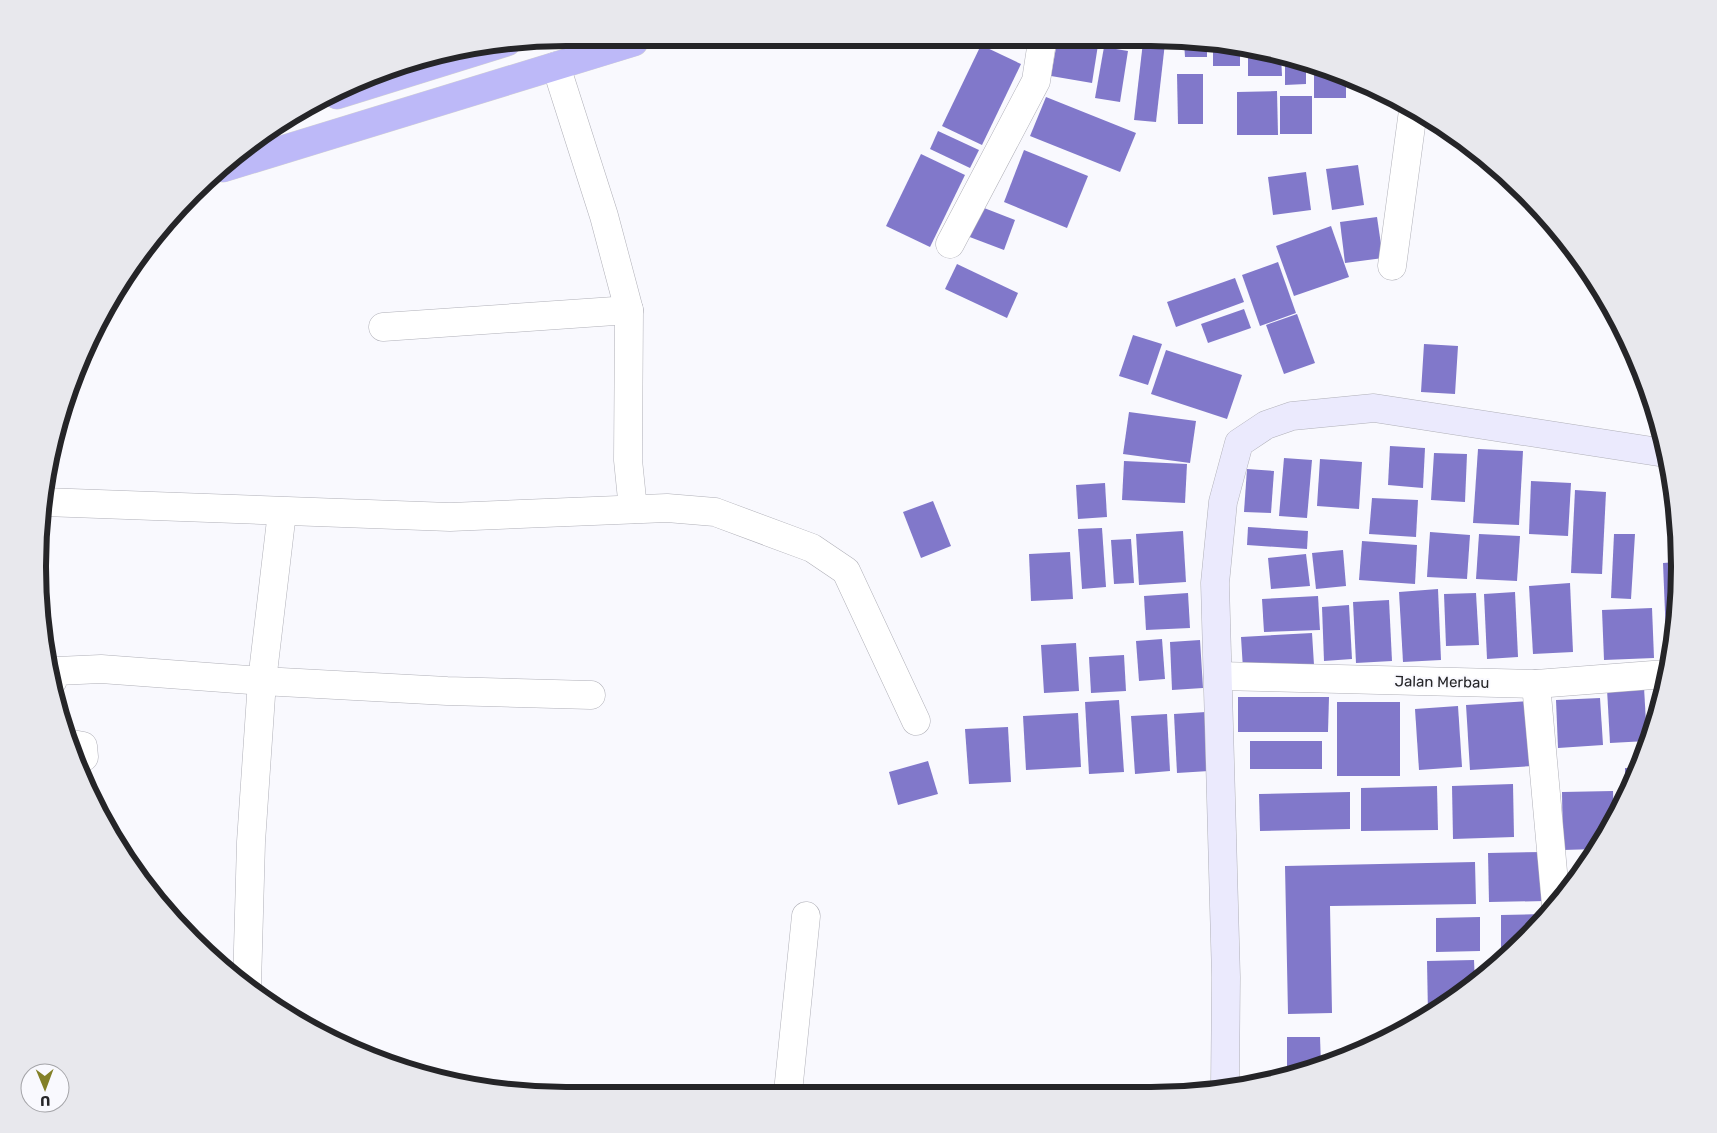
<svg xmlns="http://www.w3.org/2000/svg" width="1717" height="1133" viewBox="0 0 1717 1133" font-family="Rubik,sans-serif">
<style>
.building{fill:#8178ca}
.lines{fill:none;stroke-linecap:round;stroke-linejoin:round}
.street-casing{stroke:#b0b0b8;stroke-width:29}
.secondary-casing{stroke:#b0b0b8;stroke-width:29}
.highway-casing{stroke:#d3d3d4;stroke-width:29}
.street{stroke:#fff;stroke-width:28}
.secondary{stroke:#ebeafd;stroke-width:28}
.highway{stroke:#bdb9f8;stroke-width:28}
.labels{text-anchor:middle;stroke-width:4;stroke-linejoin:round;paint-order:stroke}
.street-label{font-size:15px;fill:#252528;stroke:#f9f9fe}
.rim{fill:none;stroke:#252528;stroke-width:6}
</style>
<rect width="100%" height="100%" fill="#f9f9fe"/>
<!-- building -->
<g class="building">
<polygon points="1057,42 1098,45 1092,83 1051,76"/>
<polygon points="1143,42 1165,43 1156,122 1134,120"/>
<polygon points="1184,42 1207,42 1207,57 1185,57"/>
<polygon points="1213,42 1240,46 1240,66 1213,66"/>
<polygon points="981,45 1021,64 982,145 942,126"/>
<polygon points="1104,47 1128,51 1120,102 1095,98"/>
<polygon points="1248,48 1281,54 1282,76 1248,76"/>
<polygon points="1285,55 1306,62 1306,84 1285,85"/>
<polygon points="1314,65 1346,78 1346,98 1314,98"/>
<polygon points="1177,74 1203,74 1203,124 1178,124"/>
<polygon points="1277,91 1278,135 1237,135 1237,92"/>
<rect x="1280" y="96" width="32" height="38"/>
<polygon points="1046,97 1136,133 1120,172 1030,136"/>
<polygon points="938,131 979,150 970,168 930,149"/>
<polygon points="1024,150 1088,176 1067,228 1004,202"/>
<polygon points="921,154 965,175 930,247 886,226"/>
<polygon points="1358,165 1364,205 1332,210 1326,169"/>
<polygon points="1306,172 1311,210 1273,215 1268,177"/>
<polygon points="979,206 1015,220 1004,250 967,236"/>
<polygon points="1377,217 1383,258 1345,263 1340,222"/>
<polygon points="1331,226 1349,277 1294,296 1276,246"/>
<polygon points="1278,262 1296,313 1260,326 1242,275"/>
<polygon points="957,264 1018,293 1007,318 945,289"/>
<polygon points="1235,278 1244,302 1176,327 1167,302"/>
<polygon points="1244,309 1251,328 1208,343 1201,324"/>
<polygon points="1297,314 1315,363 1284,374 1266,325"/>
<polygon points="1133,335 1162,344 1148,385 1119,376"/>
<polygon points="1424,344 1458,346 1455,394 1421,392"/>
<polygon points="1166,350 1242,375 1227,419 1151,394"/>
<polygon points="1129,412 1196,421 1190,463 1123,454"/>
<polygon points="1390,446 1425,448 1423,488 1388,485"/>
<polygon points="1478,449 1523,451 1519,525 1473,523"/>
<polygon points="1434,453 1467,454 1465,502 1431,500"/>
<polygon points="1284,458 1312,460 1307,518 1279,516"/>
<polygon points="1320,459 1362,462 1359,509 1317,506"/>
<polygon points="1124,461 1187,464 1185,503 1122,500"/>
<polygon points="1247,469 1274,471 1271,513 1244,512"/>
<polygon points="1531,481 1571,483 1568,536 1529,534"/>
<polygon points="1105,483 1107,517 1078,519 1076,485"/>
<polygon points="1575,490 1606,492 1602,574 1571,573"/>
<polygon points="1372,498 1418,500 1416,537 1369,534"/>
<polygon points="933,501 951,546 921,558 903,512"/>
<polygon points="1248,527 1308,531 1307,549 1247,545"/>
<polygon points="1102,528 1106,587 1082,589 1078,529"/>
<polygon points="1183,531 1186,582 1139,585 1136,534"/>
<polygon points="1430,532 1470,535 1467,579 1427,577"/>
<polygon points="1479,534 1520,536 1517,581 1476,579"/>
<polygon points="1614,534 1635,534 1631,599 1611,598"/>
<polygon points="1131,539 1134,583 1114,584 1111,540"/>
<polygon points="1362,541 1417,545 1415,584 1359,580"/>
<polygon points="1343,550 1346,586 1316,589 1312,553"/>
<polygon points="1070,552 1073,599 1031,601 1029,554"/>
<polygon points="1306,554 1310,586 1271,589 1268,558"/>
<polygon points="1677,562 1675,636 1666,637 1663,563"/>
<polygon points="1570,583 1573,652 1533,654 1529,586"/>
<polygon points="1438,589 1441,660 1403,662 1399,592"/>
<polygon points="1515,592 1518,657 1487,659 1484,594"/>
<polygon points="1188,593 1190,628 1146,630 1144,596"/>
<polygon points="1476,593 1479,645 1446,646 1444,594"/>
<polygon points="1318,596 1320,630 1264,632 1262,599"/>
<polygon points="1389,600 1392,661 1356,663 1353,602"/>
<polygon points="1349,605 1352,659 1324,661 1322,607"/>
<polygon points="1652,608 1654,658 1604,660 1602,610"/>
<polygon points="1312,633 1314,665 1243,669 1241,637"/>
<polygon points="1162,639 1165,679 1139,681 1136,641"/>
<polygon points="1200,640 1203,688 1172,690 1170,642"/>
<polygon points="1076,643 1079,691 1044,693 1041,645"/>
<polygon points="1124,655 1126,691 1091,693 1089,657"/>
<polygon points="1644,687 1647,741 1610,743 1607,689"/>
<polygon points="1238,697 1329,697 1328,732 1238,732"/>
<polygon points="1600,698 1603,745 1558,748 1556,700"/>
<polygon points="1119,700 1124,772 1089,774 1085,702"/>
<polygon points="1528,701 1532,766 1470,770 1466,705"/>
<rect x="1337" y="702" width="63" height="74"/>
<polygon points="1458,706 1462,767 1419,770 1415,709"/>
<polygon points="1206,712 1209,771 1177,773 1174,714"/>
<polygon points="1078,713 1081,767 1026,770 1023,716"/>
<polygon points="1167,714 1170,771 1135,774 1131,716"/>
<polygon points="1008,727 1011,782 969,784 965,729"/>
<rect x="1250" y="741" width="72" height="28"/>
<polygon points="928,761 938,794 898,805 889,772"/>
<polygon points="1625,768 1637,768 1625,794"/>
<polygon points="1513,784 1514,837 1453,839 1452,786"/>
<polygon points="1437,786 1438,830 1361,831 1361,788"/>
<polygon points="1613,791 1614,820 1596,849 1563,850 1562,792"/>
<polygon points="1350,792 1350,829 1260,831 1259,794"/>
<polygon points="1544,852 1545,901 1489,902 1488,853"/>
<polygon points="1475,862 1476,904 1330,906 1332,1013 1288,1014 1285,866"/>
<polygon points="1543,914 1543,920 1511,950 1501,951 1501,915"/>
<polygon points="1480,917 1480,951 1436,952 1436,918"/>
<polygon points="1474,960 1475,984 1428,1014 1427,961"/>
<polygon points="1287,1037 1320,1037 1321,1065 1287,1077"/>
</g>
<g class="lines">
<defs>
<g id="street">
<polyline points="556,66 604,216 629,310 628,460 633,509"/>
<polyline points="950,244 1036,81 1042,42"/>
<polyline points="1392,266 1413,111"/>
<polyline points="383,327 629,310"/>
<polyline points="44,502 450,517 667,508 715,512 812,548 846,571 916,721"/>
<polyline points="1218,676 1536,684 1666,674"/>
<polyline points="52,682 57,671 101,669 262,681 447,691 591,695"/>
<polyline points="1536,684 1556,905"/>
<polyline points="72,744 83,746 84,757"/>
<polyline points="247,984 251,842 262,681 282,512"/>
<polyline points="788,1092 806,916"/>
</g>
<polyline id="secondary" points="1225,1088 1226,977 1215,583 1223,502 1239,443 1266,425 1292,416 1374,408 1665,453"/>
<g id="highway">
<polyline points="337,95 507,42"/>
<polyline points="223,168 634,42"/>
</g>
</defs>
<!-- street casing -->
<use href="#street" class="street-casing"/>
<!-- secondary casing -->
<use href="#secondary" class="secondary-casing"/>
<!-- highway casing -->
<use href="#highway" class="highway-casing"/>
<!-- street -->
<use href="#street" class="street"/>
<!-- secondary -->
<use href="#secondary" class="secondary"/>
<!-- highway -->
<use href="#highway" class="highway"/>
</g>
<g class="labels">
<!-- street labels -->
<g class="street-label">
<text transform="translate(1442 682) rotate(1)" y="5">Jalan Merbau</text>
</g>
</g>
<!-- crop -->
<path d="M0 0H1717V1133H0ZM566 46H1151A520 520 0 0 1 1671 566V567A520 520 0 0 1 1151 1087H566A520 520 0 0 1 46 567V566A520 520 0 0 1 566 46Z" fill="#e8e8ed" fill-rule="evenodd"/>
<path class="rim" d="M566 46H1151A520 520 0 0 1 1671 566V567A520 520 0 0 1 1151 1087H566A520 520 0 0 1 46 567V566A520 520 0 0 1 566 46Z"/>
<!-- north arrow -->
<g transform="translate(45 1088) rotate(179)"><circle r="24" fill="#f9f9fe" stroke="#a4a4a8"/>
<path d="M0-4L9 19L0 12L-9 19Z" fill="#838028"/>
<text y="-8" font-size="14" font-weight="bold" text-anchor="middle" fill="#252528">U</text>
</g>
</svg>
